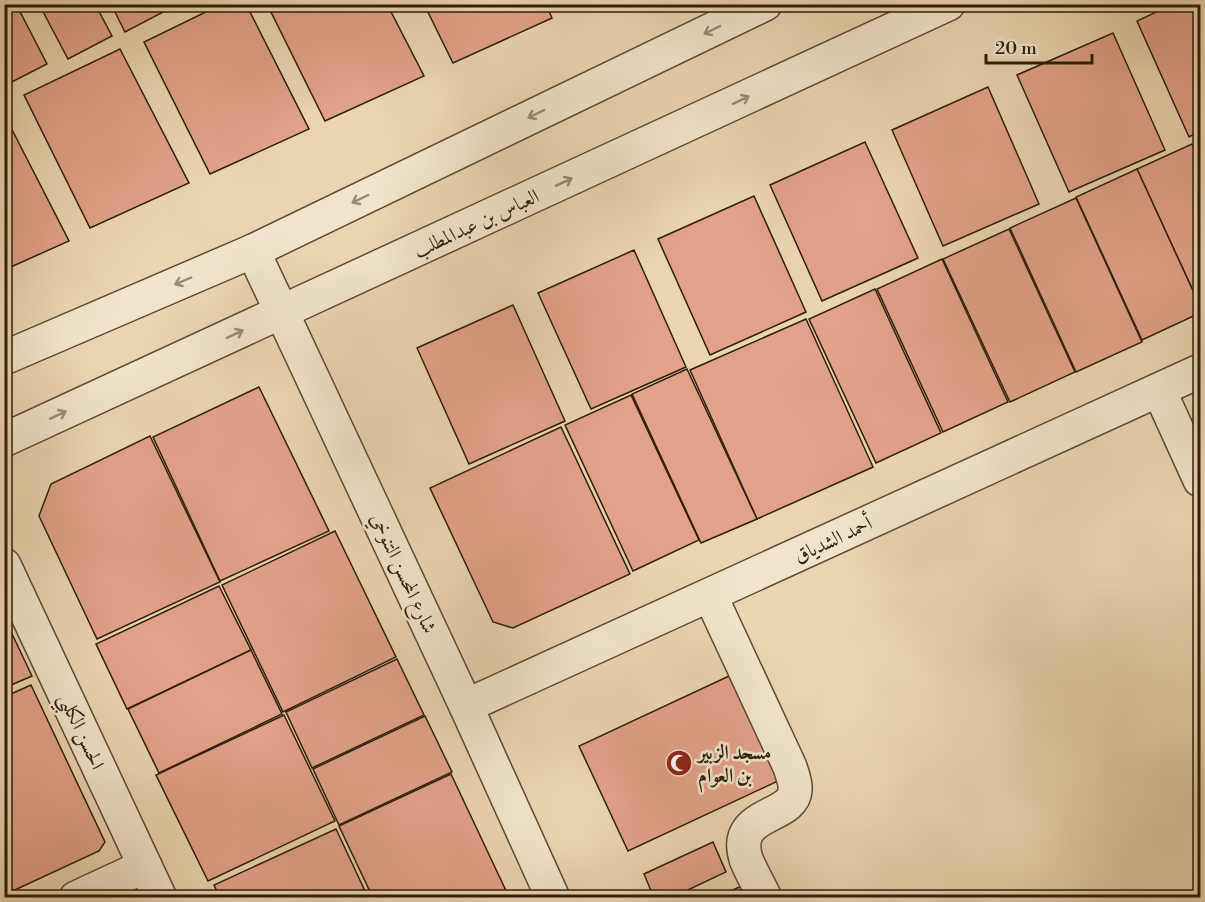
<svg xmlns="http://www.w3.org/2000/svg" width="1205" height="902" viewBox="0 0 1205 902" font-family="'Libre Bodoni',Amiri,serif">
<style>
.building{fill:#e2a28a;stroke:#2d1d0a;stroke-width:1.5}
.lines{fill:none;stroke-linecap:round;stroke-linejoin:round}
.minor-casing{stroke:#5c4b34;stroke-width:36}
.minor{stroke:#f2e4cc;stroke-width:33}
.oneway{stroke:#998a75}
.labels{text-anchor:middle;stroke-width:5;stroke-linejoin:round;paint-order:stroke}
.street-label{font-size:20px;fill:#2d1d0a;stroke:#f2e4cc}
.poi-label{font-size:20px;font-weight:bold;fill:#2d1d0a;stroke:#f2e4cc;text-anchor:start}
</style>
<rect width="100%" height="100%" fill="#ebd5b1"/>
<filter id="stains"><feTurbulence type="fractalNoise" baseFrequency=".00333" numOctaves="4"/><feColorMatrix values="0 0 0 0 .2 0 0 0 0 .09 0 0 0 0 .02 0 0 0 .5 -.17"/></filter>
<radialGradient id="worn" r=".72"><stop offset=".6" stop-color="#630" stop-opacity="0"/><stop offset="1" stop-color="#630" stop-opacity=".3"/></radialGradient>
<!-- building -->
<g class="building">
<polygon points="4,4 16,4 47,64 4,86"/>
<polygon points="39,4 95,4 112,36 68,59"/>
<polygon points="111,4 167,4 169,9 125,32"/>
<polygon points="222,4 246,4 309,129 210,174 144,42"/>
<polygon points="267,4 387,4 424,76 325,121"/>
<polygon points="424,4 546,4 552,18 453,63"/>
<polygon points="1173,4 1200,4 1200,131 1189,137 1137,21"/>
<polygon points="1113,33 1165,150 1069,192 1017,75"/>
<polygon points="120,49 189,183 90,228 24,95"/>
<polygon points="988,87 1039,204 943,246 892,130"/>
<polygon points="4,114 69,241 4,270"/>
<polygon points="865,142 918,258 822,301 770,185"/>
<polygon points="1192,144 1200,163 1200,306 1137,169"/>
<polygon points="1137,169 1200,306 1200,313 1142,340 1076,197"/>
<polygon points="754,196 806,312 710,355 658,239"/>
<polygon points="1076,198 1142,342 1076,372 1010,228"/>
<polygon points="1009,229 1075,372 1010,402 943,259"/>
<polygon points="634,250 686,367 591,409 538,293"/>
<polygon points="942,259 1008,402 943,432 877,289"/>
<polygon points="875,289 941,433 876,463 809,319"/>
<polygon points="513,305 565,421 469,464 417,348"/>
<polygon points="806,319 873,467 757,519 690,370"/>
<polygon points="687,369 757,519 701,543 632,394"/>
<polygon points="259,387 329,531 220,581 153,437"/>
<polygon points="631,395 699,540 633,571 565,425"/>
<polygon points="561,427 630,574 513,628 493,622 430,488"/>
<polygon points="150,436 220,582 97,639 39,516 51,484"/>
<polygon points="335,531 396,657 283,712 222,585"/>
<polygon points="219,586 251,650 127,709 96,644"/>
<polygon points="4,617 32,676 4,688"/>
<polygon points="251,650 282,714 159,773 128,709"/>
<polygon points="397,659 424,715 312,768 286,712"/>
<polygon points="729,676 778,781 628,851 579,746"/>
<polygon points="31,685 105,842 99,851 4,895 4,697"/>
<polygon points="284,715 335,821 208,881 156,775"/>
<polygon points="425,716 452,772 339,825 313,769"/>
<polygon points="451,774 508,895 503,898 373,898 339,826"/>
<polygon points="336,829 365,891 350,898 220,898 214,885"/>
<polygon points="713,842 726,872 671,898 654,898 644,874"/>
<polygon points="746,884 752,898 715,898"/>
</g>
<g class="lines">
<defs>
<g id="minor">
<polyline points="253,251 466,706 553,898"/>
<polyline points="4,358 253,251 765,4"/>
<polyline points="1159,390 1200,480"/>
<polyline points="4,440 948,4"/>
<polyline points="4,565 160,898"/>
<path d="M710 595 790 767C792 774 796 783 795 790 794 819 731 811 746 859 751 872 759 885 765 898"/>
<polyline points="466,706 1200,371"/>
<polyline points="76,898 145,866"/>
</g>
</defs>
<!-- minor casing -->
<use href="#minor" class="minor-casing"/>
<!-- minor -->
<use href="#minor" class="minor"/>
</g>
<!-- one-way arrows -->
<defs><path id="oneway-shaft" d="M-6 0H5M1.5-3L5.5 0L1.5 3" fill="none" stroke-width="1.6" stroke-linecap="round" stroke-linejoin="round" transform="scale(1.5)"/></defs>
<g class="oneway">
<use href="#oneway-shaft" transform="translate(712 30) rotate(154)"/>
<use href="#oneway-shaft" transform="translate(741 100) rotate(-25)"/>
<use href="#oneway-shaft" transform="translate(536 114) rotate(154)"/>
<use href="#oneway-shaft" transform="translate(564 182) rotate(-25)"/>
<use href="#oneway-shaft" transform="translate(360 199) rotate(154)"/>
<use href="#oneway-shaft" transform="translate(183 281) rotate(157)"/>
<use href="#oneway-shaft" transform="translate(235 334) rotate(-25)"/>
<use href="#oneway-shaft" transform="translate(58 415) rotate(-25)"/>
</g>
<!-- icons -->
<defs>
<symbol id="mosque-disc" viewBox="-11 -11 22 22"><circle r="9.5" fill="#8f2418" stroke="#f2e4cc"/><path d="M3.5-4.9A6 6 0 1 0 3.5 4.9A5 5 0 1 1 3.5-4.9Z" fill="#fff"/></symbol>
</defs>
<g fill-rule="evenodd">
<use href="#mosque-disc" x="664" y="748" width="30" height="30"/>
</g>
<g class="labels">
<!-- street labels -->
<g class="street-label">
<text transform="translate(476 223) rotate(-25)" y="7">العباس بن عبدالمطلب</text>
<text transform="translate(833 539) rotate(-25)" y="7">أحمد الشدياق</text>
<text transform="translate(404 573) rotate(65)" y="7">شارع المحسن التنوخي</text>
<text transform="translate(82 731) rotate(65)" y="7">الحسن الكلبي</text>
</g>
<!-- poi labels -->
<g class="poi-label">
<text x="698" y="759">مسجد الزبير<tspan x="698" dy="23">بن العوام</tspan></text>
</g>
</g>
<!-- margin -->
<rect width="1205" height="902" fill="none" stroke="#ebd5b1" stroke-width="24"/>
<rect x="6" y="6" width="1193" height="890" fill="none" stroke="#2d1d0a" stroke-width="3"/>
<rect x="12" y="12" width="1181" height="878" fill="none" stroke="#2d1d0a" stroke-width="1.5"/>
<!-- scale -->
<path d="M986 54v9h106v-9" fill="none" stroke="#2d1d0a" stroke-width="3"/>
<text x="995" y="54" font-size="18" fill="#2d1d0a" stroke="#f2e4cc" stroke-width="4.5" paint-order="stroke">20 m</text>
<rect width="100%" height="100%" filter="url(#stains)"/>
<rect width="100%" height="100%" fill="url(#worn)"/>
</svg>
